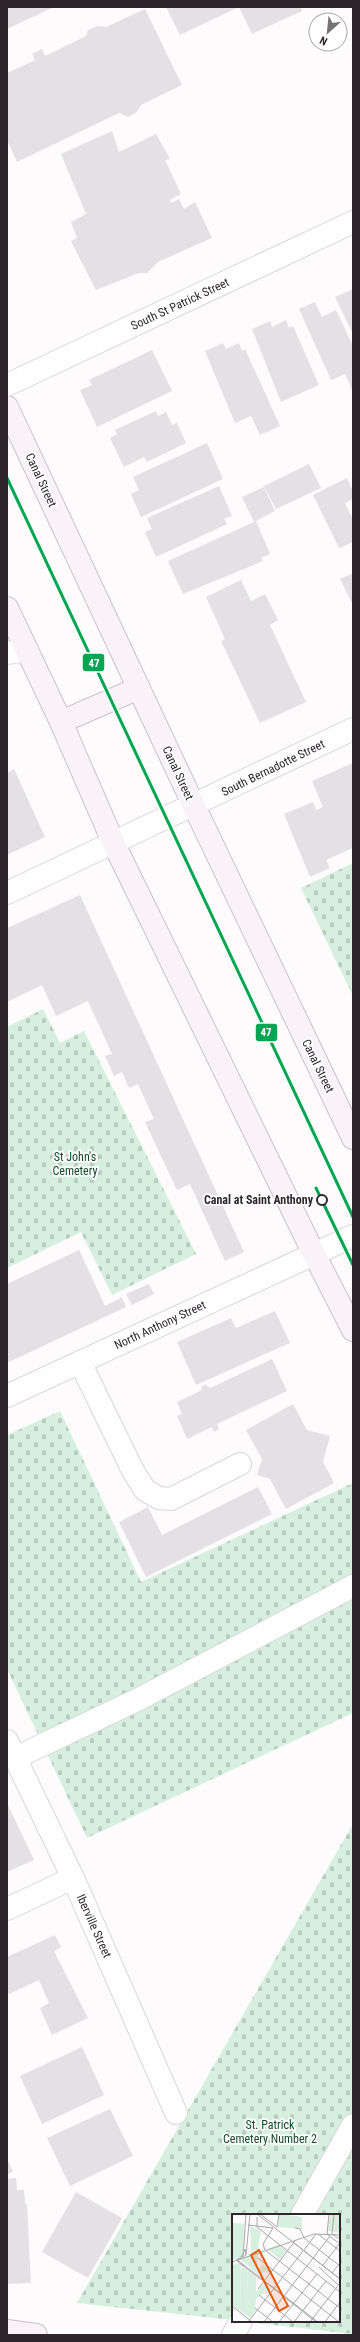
<svg xmlns="http://www.w3.org/2000/svg" width="360" height="2342" viewBox="0 0 360 2342" font-family="'Roboto Condensed',sans-serif">
<style>
.cemetery{fill:url(#cemetery-stones)}
.building{fill:#e4e0e3}
.lines{fill:none;stroke-linecap:round;stroke-linejoin:round}
.minor-casing{stroke:#dad6d9;stroke-width:24}
.major-casing{stroke:#cbc1c9;stroke-width:24}
.minor{stroke:#fffeff;stroke-width:22}
.major{stroke:#f9f3f8;stroke-width:22}
.tram-1-casing{stroke:#fff;stroke-width:6}
.tram-1{stroke:#00a651;stroke-width:3}
.stop-dot{fill:#fff;stroke:#2e262c;stroke-width:2}
.labels{text-anchor:middle;stroke-width:3.5;stroke-linejoin:round;paint-order:stroke}
.street-label{font-size:12px;fill:#2e262c;stroke:#fff}
.park-label{font-size:12px;fill:#12492b;stroke:#fff}
.stop-label{font-size:12px;font-weight:bold;fill:#2e262c;stroke:#fff;text-anchor:end}
.inset-road{fill:none;stroke:#aaa6a9;stroke-width:1}
.view{fill:#e8590c;fill-opacity:0.15;stroke:#e8590c;stroke-width:2}
.inset-edge{fill:none;stroke:#2e262c;stroke-width:2}
.line-badge{stroke:#fff;stroke-width:1.5}
.badge-label{font-size:11px;text-anchor:middle;font-weight:bold;fill:#fff}
</style>
<defs>
<pattern id="cemetery-stones" width="16" height="16" patternUnits="userSpaceOnUse"><rect width="16" height="16" fill="#d6efde"/><path d="M2 7V4a2 2 0 0 1 4 0v3zM10 15v-3a2 2 0 0 1 4 0v3z" fill="#b8cdbf"/></pattern>
</defs>
<rect width="100%" height="100%" fill="#fdfbfc"/>
<!-- cemetery -->
<g class="cemetery">
<polygon points="353,863 353,996 301,888"/>
<polygon points="43,1009 60,1043 84,1031 196,1254 112,1295 81,1232 7,1268 7,1027"/>
<polygon points="60,1411 141,1582 353,1483 353,1713 87,1838 7,1669 7,1435"/>
<polygon points="353,1824 353,2334 238,2321 339,2321 339,2215 233,2215 233,2320 77,2303"/>
</g>
<!-- building -->
<g class="building">
<polygon points="7,7 54,7 7,29"/>
<polygon points="166,7 300,7 302,11 252,34 239,7 180,35"/>
<polygon points="145,9 182,85 141,105 137,112 128,117 119,113 17,162 7,140 7,73 35,60 32,54 42,49 45,56 86,36 88,30 97,26 106,27"/>
<polygon points="112,131 119,152 156,134 170,159 165,160 181,194 170,200 171,203 179,199 184,209 195,202 212,238 158,262 147,273 139,273 96,290 71,241 77,238 71,222 86,214 61,154"/>
<polygon points="353,289 353,334 335,297"/>
<polygon points="315,302 322,317 336,310 353,346 353,392 345,374 331,380 299,309"/>
<polygon points="286,320 289,328 293,326 319,385 281,402 252,329 270,321 272,327"/>
<polygon points="223,343 226,349 239,343 242,351 245,349 280,426 260,435 251,416 235,423 205,351"/>
<polygon points="152,350 172,391 97,427 80,390 92,385 89,380"/>
<polygon points="156,411 158,416 166,412 172,425 177,423 186,443 147,462 144,457 124,467 110,438 117,434 115,430"/>
<polygon points="207,443 223,479 141,517 131,494 139,490 133,477"/>
<polygon points="309,464 321,488 276,509 264,486"/>
<polygon points="347,478 353,491 353,499 345,503 353,520 353,542 339,548 313,495"/>
<polygon points="219,486 232,516 224,519 227,524 156,557 145,532 152,529 147,518"/>
<polygon points="264,487 275,511 256,521 270,554 261,558 263,561 183,594 168,561 254,522 242,497"/>
<polygon points="353,573 353,605 340,579"/>
<polygon points="241,580 251,601 265,594 278,620 270,625 306,702 260,723 221,641 225,639 206,597"/>
<polygon points="353,763 353,848 326,860 330,868 310,877 284,814 313,802 316,810 323,807 312,781"/>
<polygon points="14,769 45,837 7,855 7,773"/>
<polygon points="80,895 244,1252 225,1261 190,1184 177,1190 145,1122 154,1119 138,1084 129,1088 122,1072 114,1076 105,1056 112,1054 88,1001 56,1016 42,985 7,1002 7,928"/>
<polygon points="79,1250 105,1306 122,1297 126,1307 7,1363 7,1284"/>
<polygon points="149,1284 154,1294 132,1305 126,1294"/>
<polygon points="275,1311 290,1343 196,1385 177,1342 231,1318 236,1328"/>
<polygon points="272,1359 287,1391 217,1424 219,1429 214,1432 212,1427 187,1439 177,1416 182,1414 177,1402 202,1390 201,1388 205,1384 210,1388"/>
<polygon points="293,1404 307,1430 330,1436 323,1462 334,1483 286,1509 270,1479 257,1475 262,1459 246,1430"/>
<polygon points="258,1487 272,1514 146,1577 119,1522 148,1507 162,1535"/>
<polygon points="7,1803 34,1860 7,1872"/>
<polygon points="55,1935 61,1947 54,1951 88,2018 52,2035 40,2008 49,2003 39,1980 9,1994 7,1990 7,1957"/>
<polygon points="82,2047 104,2095 42,2124 20,2076"/>
<polygon points="110,2109 133,2156 70,2186 47,2138"/>
<polygon points="7,2159 13,2171 7,2175"/>
<polygon points="16,2178 17,2190 24,2190 25,2204 27,2204 31,2283 8,2284 7,2179"/>
<polygon points="76,2192 122,2218 88,2278 42,2252"/>
</g>
<g class="lines">
<defs>
<g id="minor">
<polyline points="7,385 353,222"/>
<polyline points="7,653 27,650"/>
<polyline points="7,893 353,729"/>
<polyline points="80,1362 133,1471 145,1490 159,1498 171,1499 240,1464"/>
<polyline points="7,1396 353,1236"/>
<polyline points="7,1741 73,1878 176,2113"/>
<polyline points="15,1758 139,1699 353,1586"/>
<polyline points="7,1909 73,1878"/>
<polyline points="302,2215 353,2125"/>
<polyline points="233,2335 241,2321"/>
</g>
<g id="major">
<polyline points="7,407 194,806 353,1138"/>
<polyline points="7,608 61,722 114,844 314,1254 353,1330"/>
<polyline points="61,722 139,688"/>
<polyline points="7,2331 36,2335"/>
</g>
</defs>
<!-- minor casing -->
<use href="#minor" class="minor-casing"/>
<!-- major casing -->
<use href="#major" class="major-casing"/>
<!-- minor -->
<use href="#minor" class="minor"/>
<!-- major -->
<use href="#major" class="major"/>
<defs>
<g id="tram-1">
<polyline points="7,478 353,1217"/>
<polyline points="316,1188 353,1265"/>
</g>
</defs>
<!-- tram-1 casing -->
<use href="#tram-1" class="tram-1-casing"/>
<!-- tram-1 -->
<use href="#tram-1" class="tram-1"/>
</g>
<!-- markers -->
<circle class="stop-dot" cx="322" cy="1200" r="5"/>
<g class="labels">
<!-- street labels -->
<g class="street-label">
<text transform="translate(180 304) rotate(-25)" y="4">South St Patrick Street</text>
<text transform="translate(41 480) rotate(65)" y="4">Canal Street</text>
<text transform="translate(273 768) rotate(-26)" y="4">South Bernadotte Street</text>
<text transform="translate(178 773) rotate(65)" y="4">Canal Street</text>
<text transform="translate(318 1066) rotate(64)" y="4">Canal Street</text>
<text transform="translate(160 1325) rotate(-25)" y="4">North Anthony Street</text>
<text transform="translate(94 1926) rotate(66)" y="4">Iberville Street</text>
</g>
<!-- park labels -->
<g class="park-label">
<text x="75" y="1161">St John's<tspan x="75" dy="14">Cemetery</tspan></text>
<text x="270" y="2129">St. Patrick<tspan x="270" dy="14">Cemetery Number 2</tspan></text>
</g>
<!-- stop labels -->
<g class="stop-label">
<text x="313" y="1204">Canal at Saint Anthony</text>
</g>
</g>
<!-- overview -->
<g transform="translate(232 2214)">
<rect width="108" height="108" fill="#fdfbfc"/>
<path d="M0 0 1 9 12 10 11 42 0 46ZM47 0 70 3V15L46 13ZM18 12 29 17 26 35 19 38ZM47 31 54 37 48 45 35 35ZM26 38 25 57 31 50 40 56 37 59 33 57 28 62 8 45ZM6 49 9 51 8 97 0 91 1 51ZM16 57 24 63V78L31 70 38 75 36 81 32 79 24 85 23 97 18 104 14 101Z" fill="#d6efde"/>
<path d="M98 0H108V19L96 17ZM11 53 16 57 14 101 8 97 9 55Z" fill="#d6efde"/>
<path class="inset-road" d="M25 0 108 65M28 0 45 13M97 0 95 20 108 30M102 0 100 20 108 25M25 3V13L108 78M16 11 41 14 31 30 33 36 108 94M45 13 47 0M63 14 68 15 72 24 108 52M86 20 108 37M62 29 108 65M72 36 84 20M14 41 18 0M11 43 14 0M26 44 107 108M4 45 86 108M0 48 82 20 108 21M91 51 108 29M12 52 6 46 14 41 13 35 10 42 6 45V48L10 51 27 64 32 67 84 108M87 53 105 70M100 59 108 49M26 75 63 27M27 81 61 108M0 92 20 108M23 94 41 108M16 108 71 37M32 108 98 22M47 108 85 60M62 108 94 67M78 108 108 69M93 108 108 88"/>
<path class="view" d="M27 36 56 92 47 97 19 41Z"/>
<rect width="108" height="108" class="inset-edge"/>
</g>
<g class="line-badge">
<rect x="82" y="653" width="23" height="19" rx="4" fill="#00a651"/>
<rect x="255" y="1023" width="23" height="19" rx="4" fill="#00a651"/>
</g>
<g class="badge-label">
<text x="94" y="667">47</text>
<text x="266" y="1036">47</text>
</g>
<!-- border -->
<rect width="360" height="2342" fill="none" stroke="#2e262c" stroke-width="16"/>
<!-- north arrow -->
<g transform="translate(328 32) rotate(207)"><circle r="19" fill="#ffffff" stroke="#aba8ab"/>
<path d="M0-3L7 15L0 10L-7 15Z" fill="#767175"/>
<text y="-6" font-size="11" font-weight="bold" text-anchor="middle" fill="#2e262c">N</text>
</g>
</svg>
